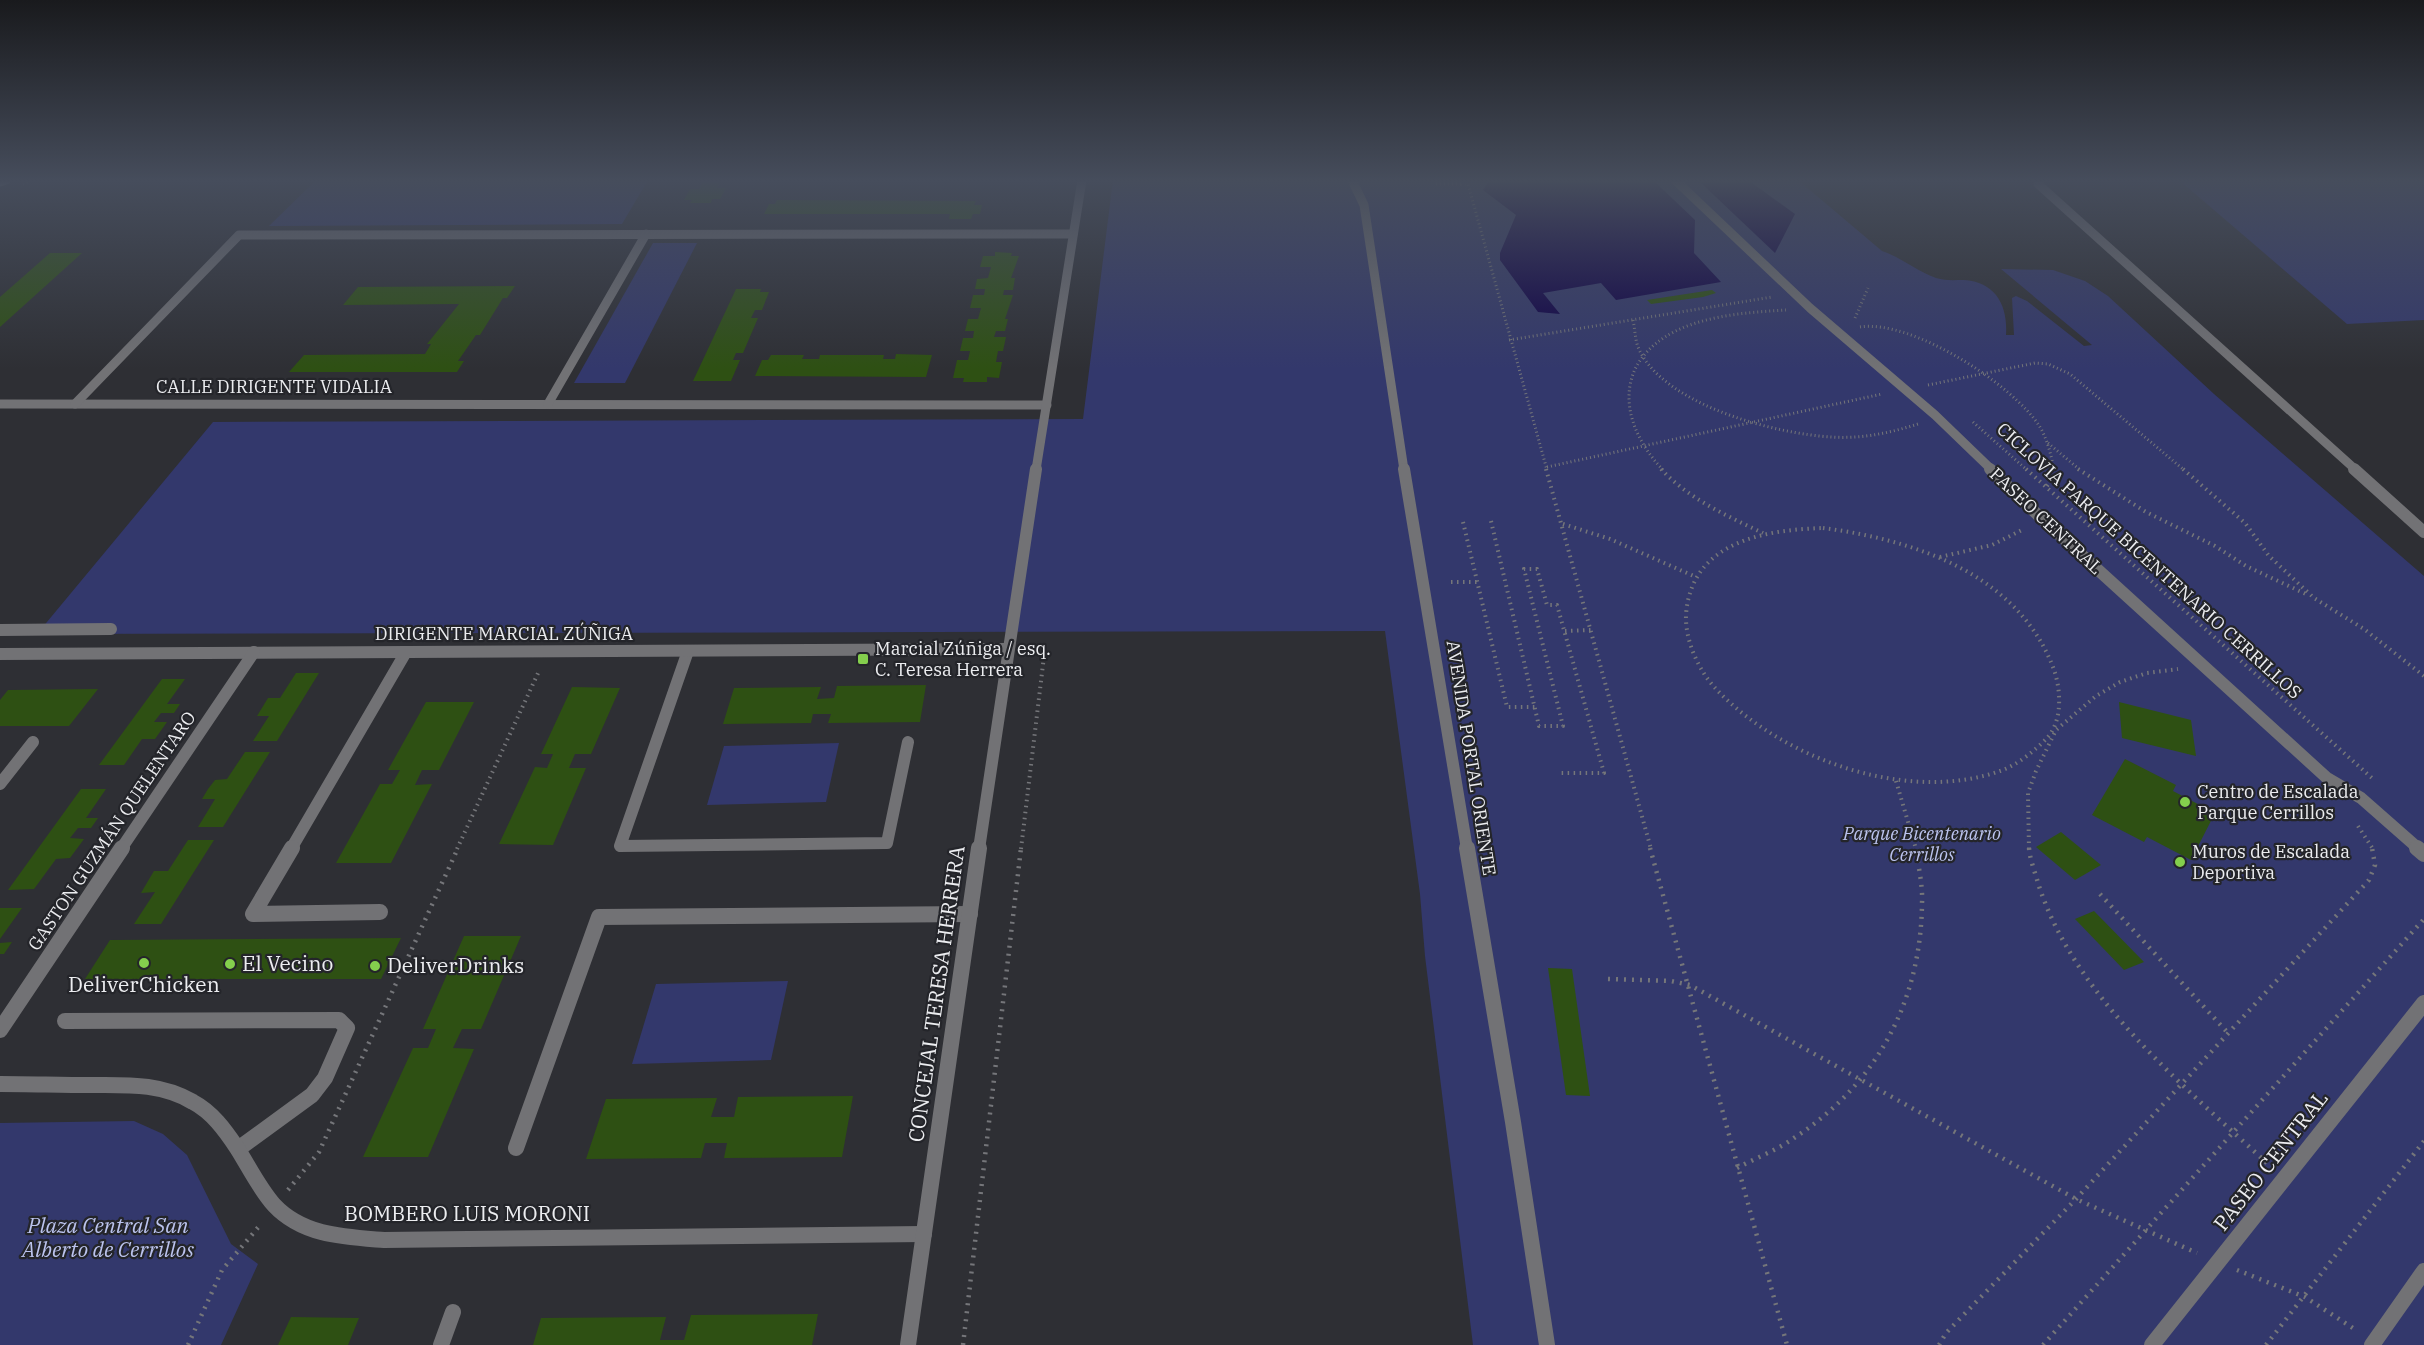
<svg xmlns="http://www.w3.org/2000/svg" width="2424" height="1345" viewBox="0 0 2424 1345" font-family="'IBM Plex Serif',serif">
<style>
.green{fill:#33386c}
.water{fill:#0e0048}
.building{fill:#2e5013}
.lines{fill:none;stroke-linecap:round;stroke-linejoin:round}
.path-far2{stroke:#75767a;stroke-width:3;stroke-dasharray:1 3;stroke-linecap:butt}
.path-far1{stroke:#75767a;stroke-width:4;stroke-dasharray:1.5 4.5;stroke-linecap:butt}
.path{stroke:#75767a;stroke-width:4.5;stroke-dasharray:2 6;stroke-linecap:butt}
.service-far2{stroke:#727275;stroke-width:9}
.service-far1{stroke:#727275;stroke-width:12}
.service{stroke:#727275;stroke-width:16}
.pedestrian-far2{stroke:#727275;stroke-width:9}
.pedestrian-far1{stroke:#727275;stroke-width:12}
.pedestrian{stroke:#727275;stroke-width:16}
.minor-far2{stroke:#727275;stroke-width:9}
.minor-far1{stroke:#727275;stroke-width:12}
.minor{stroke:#727275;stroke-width:16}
.secondary{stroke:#97989c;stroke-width:9}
.poi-dot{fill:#84cf4d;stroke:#24252a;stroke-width:2}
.labels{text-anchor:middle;stroke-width:4.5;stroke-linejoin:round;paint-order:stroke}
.street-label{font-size:18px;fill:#ecedf0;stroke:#24252a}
.poi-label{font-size:18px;fill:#ecedf0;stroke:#24252a;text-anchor:start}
.park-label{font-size:18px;font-style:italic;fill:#bbc3ee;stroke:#24252a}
.near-poi-label{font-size:21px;fill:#ecedf0;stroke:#24252a;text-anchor:start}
.near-street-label{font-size:21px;fill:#ecedf0;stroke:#24252a}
.near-park-label{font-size:21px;font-style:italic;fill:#bbc3ee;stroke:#24252a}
</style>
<rect width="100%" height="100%" fill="#2e2f34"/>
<!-- green -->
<g class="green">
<polygon points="316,180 648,180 622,224 269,226"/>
<path d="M1113 180H1798L1882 251C1902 258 1917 271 1936 278 1946 281 1954 280 1964 280 1996 282 2008 306 2006 335H2014L2012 298 2016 296 2027 301 2084 346 2092 345 2001 269 2053 270 2085 281 2108 296 2214 394 2424 576V1345H1473L1425 956 1420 894 1385 631 37 634 213 422 1083 419Z"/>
<polygon points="2179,180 2424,180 2424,320 2347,324"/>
<polygon points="653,243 697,243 625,383 574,383"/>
<polygon points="839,743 826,802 707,805 724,746"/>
<polygon points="788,981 771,1060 632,1064 656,984"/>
<polygon points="134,1121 163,1134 187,1155 231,1244 258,1264 221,1345 0,1345 0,1123"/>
</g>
<!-- water -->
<g class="water">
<polygon points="1490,180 1653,180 1695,220 1694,253 1721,282 1616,300 1601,283 1543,293 1560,314 1538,312 1500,260 1500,253 1516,215 1483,190"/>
<polygon points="1698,180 1748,180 1795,214 1775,253"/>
</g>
<!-- building -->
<g class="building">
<polygon points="703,180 721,180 717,188 726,188 720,199 712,199 711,203 690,203 692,200 684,200 690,189 699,189"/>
<polygon points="777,200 976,201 974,205 982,205 980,214 973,214 971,219 949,219 950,214 764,214 769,204 775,204"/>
<polygon points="995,252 1012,253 1011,256 1019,256 1011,278 1015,278 1013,290 1004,290 1003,295 1013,295 1005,319 1008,319 1005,331 996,331 994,337 1006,337 1003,351 998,351 996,362 1002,362 999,378 987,377 987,382 963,382 964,378 953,378 957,360 968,360 970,351 960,351 963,338 973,338 974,331 965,331 968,319 978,319 981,308 970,308 973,295 984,295 985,289 975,289 977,279 988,278 991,267 980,267 983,256 995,256"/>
<polygon points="50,253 82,253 0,327 0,297"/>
<polygon points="515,286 507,298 503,298 480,335 476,335 458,361 464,361 457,372 289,372 304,355 425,354 431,344 427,344 459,304 343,305 358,287"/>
<polygon points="736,289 761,289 760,292 769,292 762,310 755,310 751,318 758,318 743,353 736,353 733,360 740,360 731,381 693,381"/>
<polygon points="1712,290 1716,293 1703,297 1651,304 1647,300"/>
<polygon points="896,354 932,355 926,377 755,376 762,360 768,360 771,355 804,355 802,359 819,359 820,355 884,355 883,359 895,359"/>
<polygon points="296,673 319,673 277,741 253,741 269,716 257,716 268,698 280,698"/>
<polygon points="162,679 185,679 167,704 180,704 174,713 161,713 154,722 167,722 155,739 142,739 124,765 99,765"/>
<polygon points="926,685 920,722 828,723 831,714 813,714 811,723 723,724 734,688 821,687 817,699 834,698 837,686"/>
<polygon points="572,687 620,688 591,754 575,754 569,768 586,768 553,845 499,844 535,767 547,768 553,754 541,754"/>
<polygon points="98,689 69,726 0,726 0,700 8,690"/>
<polygon points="426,702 474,702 439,770 422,770 415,785 432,784 391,863 336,863 380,784 392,784 400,770 388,770"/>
<polygon points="2119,702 2191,720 2196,756 2122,738"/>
<polygon points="245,752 270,752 223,827 198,827 215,799 202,799 208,789 215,780 227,779"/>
<polygon points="2125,759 2176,785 2173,791 2215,813 2191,860 2147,837 2144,842 2092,815"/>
<polygon points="81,789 106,789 86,818 98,818 91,828 78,828 70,838 84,839 70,858 56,859 34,889 8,890"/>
<polygon points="2061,832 2101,865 2075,880 2036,847"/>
<polygon points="188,840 214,840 161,924 134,924 155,892 141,893 148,881 154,871 168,871"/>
<polygon points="0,908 22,908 0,939"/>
<polygon points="2094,911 2144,962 2124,970 2075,919"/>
<polygon points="464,936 521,936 481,1029 462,1029 453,1048 474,1049 428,1157 363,1157 413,1048 428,1048 436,1029 423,1029"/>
<polygon points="401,938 381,979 85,979 110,940"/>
<polygon points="12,942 4,954 0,954 0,943"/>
<polygon points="1548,968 1572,969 1590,1096 1566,1095"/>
<polygon points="853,1096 842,1157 724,1158 727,1143 705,1143 701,1158 586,1159 606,1099 717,1098 711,1117 734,1117 738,1097"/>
<polygon points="818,1314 812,1345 533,1345 541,1318 666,1317 660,1340 684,1340 691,1315"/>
<polygon points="291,1317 359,1318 348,1345 278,1345"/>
</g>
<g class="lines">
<!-- path-far2 -->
<g class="path-far2">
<polyline points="1460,180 1461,184 1468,184 1547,470"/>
<polyline points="23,184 34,180"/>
<polyline points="1436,184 1461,184"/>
<polyline points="1855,318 1868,288"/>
<path d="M1633 320C1635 329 1635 339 1638 347 1662 405 1776 434 1832 437 1861 439 1890 433 1918 424"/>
<path d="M1860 327C1911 319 2013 384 2040 427 2048 441 2051 455 2054 470"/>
<polyline points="1509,340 1772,297"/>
<polyline points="1928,385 2035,363 2048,364 2070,374 2184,470"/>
<polyline points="1973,422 2027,470"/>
<polyline points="2048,443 2080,470"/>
<polyline points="1547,467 1882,394"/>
<path d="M1663 470C1613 417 1615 352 1690 325 1721 314 1754 312 1786 310"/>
</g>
<!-- path-far1 -->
<g class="path-far1">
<polyline points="1546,469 1651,849"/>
<path d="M1661 469C1689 499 1727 516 1763 533"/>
<polyline points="2026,469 2372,778"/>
<polyline points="2078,469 2146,512 2215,546 2246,566 2308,595"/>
<polyline points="2183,469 2245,523 2269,556 2314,598 2364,629 2424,676"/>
<polyline points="2047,486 2055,475 2054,469"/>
<polyline points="1491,521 1539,726 1563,726 1524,569 1537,569 1547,605 1557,605 1604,773 1561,773"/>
<polyline points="1463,522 1507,707 1535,707"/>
<polyline points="1563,524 1610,539 1696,577"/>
<path d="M1823 528C1915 540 2017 574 2053 667 2061 688 2063 719 2048 737 2036 750 2016 766 2000 771 1907 804 1782 759 1716 689 1699 671 1685 641 1686 615 1691 542 1763 530 1823 528Z"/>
<polyline points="1940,557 1992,545 2024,529"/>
<polyline points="1451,582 1477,582"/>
<polyline points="1565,631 1592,630"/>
<polyline points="1896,781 1916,849"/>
<polyline points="2358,826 2373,849"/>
<polyline points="457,849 539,671"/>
<polyline points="1021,849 1044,656 1040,648 1030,647"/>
<polyline points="2029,849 2028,793 2036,771 2056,730 2096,696 2120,682 2147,673 2178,669"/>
</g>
<!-- path -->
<g class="path">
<polyline points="1650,848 1787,1345"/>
<path d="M2029 848C2030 860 2035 872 2038 883 2074 997 2184 1086 2269 1165"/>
<polyline points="2100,894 2228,1033"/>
<polyline points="1608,979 1671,981 1690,985 2076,1199 2197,1253"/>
<path d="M1737 1168C1756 1158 1777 1150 1794 1138 1877 1084 1921 1001 1922 903 1923 885 1918 866 1916 848"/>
<polyline points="288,1190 319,1152 458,848"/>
<polyline points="2237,1270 2305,1297 2356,1330"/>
<polyline points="188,1345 222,1270 261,1224"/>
<polyline points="963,1345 1021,848"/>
<polyline points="1939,1345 1946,1333 2076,1199 2369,880 2375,865 2372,848"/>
<polyline points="2043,1345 2424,919"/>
<polyline points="2266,1345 2424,1141"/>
</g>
<!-- service-far2 -->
<polyline class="service-far2" points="2040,180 2038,184 2356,470"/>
<!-- service-far1 -->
<g class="service-far1">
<polyline points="2354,469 2424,532"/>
<polyline points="688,651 620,846 887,843 908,742"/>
<polyline points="0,784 33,742"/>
<polyline points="291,849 406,652"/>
</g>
<!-- service -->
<g class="service">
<polyline points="292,848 253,914 380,912"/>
<polyline points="65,1021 339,1020 347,1028 325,1078 312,1095 238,1149"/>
<polyline points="516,1148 599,917 970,914"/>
<polyline points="441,1345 453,1312"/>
</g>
<!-- pedestrian-far2 -->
<polyline class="pedestrian-far2" points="1675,180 1810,308 1935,415 1992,470"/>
<!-- pedestrian-far1 -->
<polyline class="pedestrian-far1" points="1990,469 2040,517 2327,778 2361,798 2419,849"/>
<!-- pedestrian -->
<g class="pedestrian">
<polyline points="2417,848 2424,854"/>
<polyline points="2152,1345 2424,1003"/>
<polyline points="2372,1345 2424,1271"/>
</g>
<!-- minor-far2 -->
<g class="minor-far2">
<polyline points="1352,180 1364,205 1404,470"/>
<polyline points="0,404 1047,405"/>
<polyline points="75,404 239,235 1073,234"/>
<polyline points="548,404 646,234"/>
<polyline points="1036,470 1082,180"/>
</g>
<!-- minor-far1 -->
<g class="minor-far1">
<polyline points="1404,469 1467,849"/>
<polyline points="0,630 111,629"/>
<polyline points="0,654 1008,649"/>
<polyline points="121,849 254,652"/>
<polyline points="979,849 1036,469"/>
</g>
<!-- minor -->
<g class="minor">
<polyline points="1467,848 1513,1122 1547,1345"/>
<polyline points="0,1030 122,848"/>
<path d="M0 1084C30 1084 61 1085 91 1085 127 1085 161 1083 193 1102 212 1112 225 1130 237 1148 249 1167 259 1188 274 1205 303 1236 345 1237 384 1240L924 1234"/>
<polyline points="908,1345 979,848"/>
</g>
<!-- secondary -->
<polyline class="secondary" points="0,182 6,180"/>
</g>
<!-- sky -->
<linearGradient id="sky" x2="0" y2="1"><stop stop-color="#191a1d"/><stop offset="0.49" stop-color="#464d5c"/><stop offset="1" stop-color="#464d5c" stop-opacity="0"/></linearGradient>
<rect width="2424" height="369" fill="url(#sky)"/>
<!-- markers -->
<g class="poi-dot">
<rect x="857" y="653" width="12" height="12" rx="3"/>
<circle cx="2185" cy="802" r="6"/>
<circle cx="2180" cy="862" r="6"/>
<circle cx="144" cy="963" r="6"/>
<circle cx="230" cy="964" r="6"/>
<circle cx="375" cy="966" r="6"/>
</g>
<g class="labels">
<!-- street labels -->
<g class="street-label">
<text x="274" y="393">CALLE DIRIGENTE VIDALIA</text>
<text transform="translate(2046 521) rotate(43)" y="6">PASEO CENTRAL</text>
<text transform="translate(2149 561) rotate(42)" y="6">CICLOVIA PARQUE BICENTENARIO CERRILLOS</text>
<text x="504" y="640">DIRIGENTE MARCIAL ZÚÑIGA</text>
<text transform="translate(1471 758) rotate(81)" y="6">AVENIDA PORTAL ORIENTE</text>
<text transform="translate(112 831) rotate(-56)" y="6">GASTON GUZMÁN QUELENTARO</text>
</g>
<!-- poi labels -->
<g class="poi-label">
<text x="875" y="655">Marcial Zúñiga / esq.<tspan x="875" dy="21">C. Teresa Herrera</tspan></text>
<text x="2197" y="798">Centro de Escalada<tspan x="2197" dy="21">Parque Cerrillos</tspan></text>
<text x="2192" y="858">Muros de Escalada<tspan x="2192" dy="21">Deportiva</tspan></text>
</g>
<!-- park labels -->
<g class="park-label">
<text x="1922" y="840">Parque Bicentenario<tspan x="1922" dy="21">Cerrillos</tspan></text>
</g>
<!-- near-poi labels -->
<g class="near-poi-label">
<text x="242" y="971">El Vecino</text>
<text x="387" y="973">DeliverDrinks</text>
<text x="144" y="992" text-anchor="middle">DeliverChicken</text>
</g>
<!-- near-street labels -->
<g class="near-street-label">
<text transform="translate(937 994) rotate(-82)" y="7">CONCEJAL TERESA HERRERA</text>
<text transform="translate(2271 1161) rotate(-52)" y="7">PASEO CENTRAL</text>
<text x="467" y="1221">BOMBERO LUIS MORONI</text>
</g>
<!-- near-park labels -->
<g class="near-park-label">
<text x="108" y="1233">Plaza Central San<tspan x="108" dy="24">Alberto de Cerrillos</tspan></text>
</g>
</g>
</svg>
